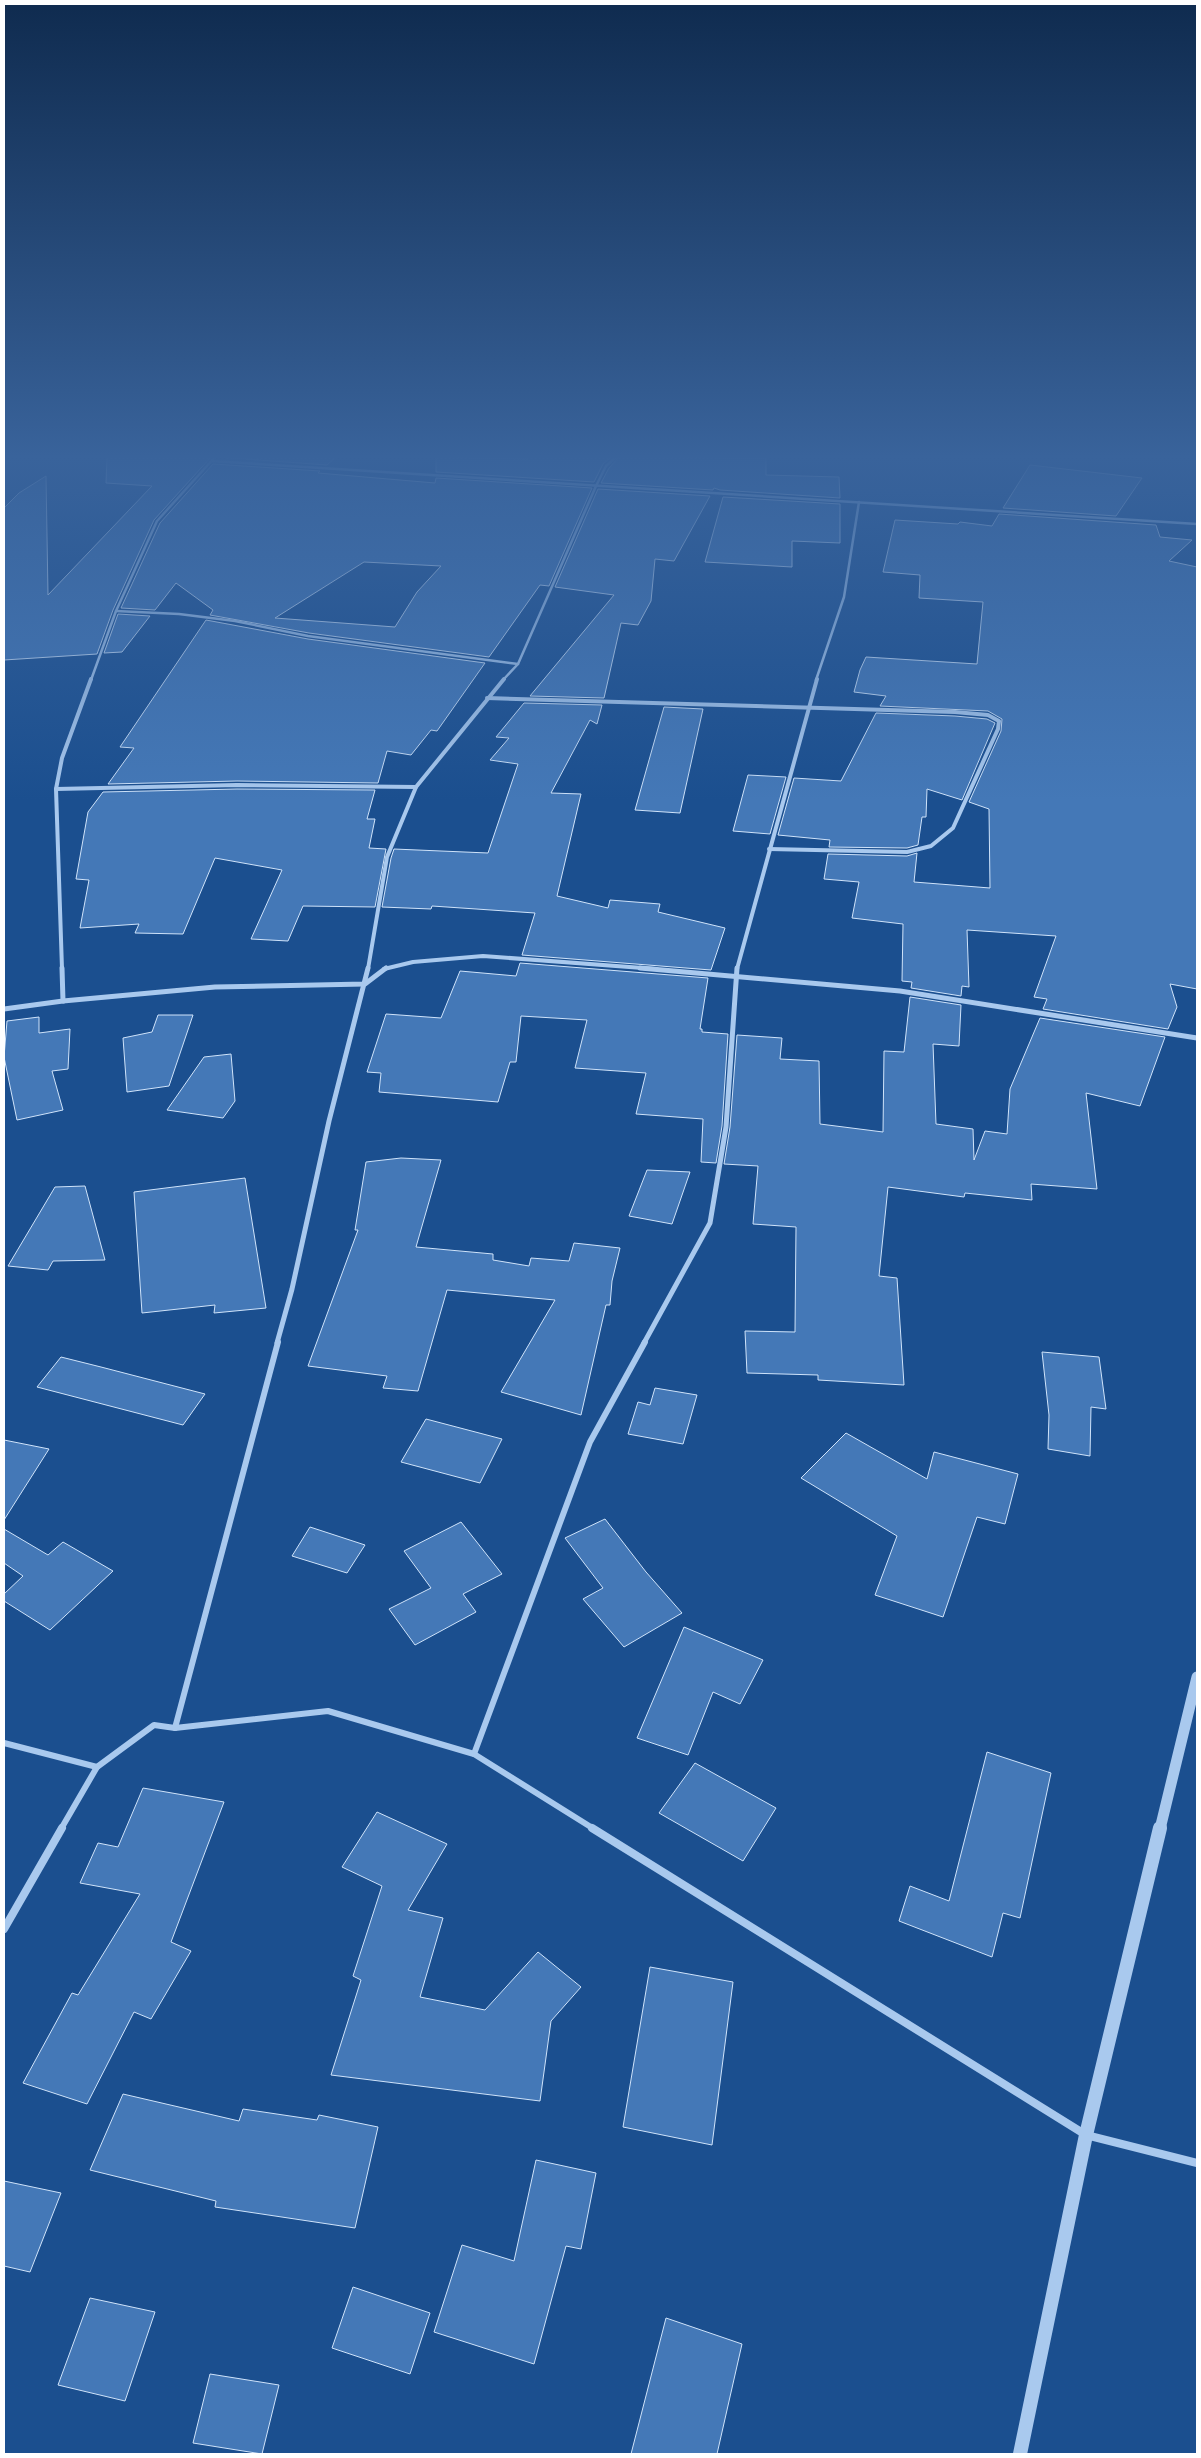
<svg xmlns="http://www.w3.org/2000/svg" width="1201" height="2458" viewBox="0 0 1201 2458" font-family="'Asap Condensed',sans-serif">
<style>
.building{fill:#4478b7;stroke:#cfe3fa;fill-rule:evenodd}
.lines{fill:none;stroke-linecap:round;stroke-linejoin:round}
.minor-far4{stroke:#a9c9ee;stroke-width:2.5}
.minor-far3{stroke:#a9c9ee;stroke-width:4}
.minor-far2{stroke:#a9c9ee;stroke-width:5}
.minor-far1{stroke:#a9c9ee;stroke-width:6}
.minor{stroke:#a9c9ee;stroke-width:8}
.tertiary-far1{stroke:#a9c9ee;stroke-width:11}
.tertiary{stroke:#a9c9ee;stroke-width:14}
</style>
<rect width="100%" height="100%" fill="#1b4f8f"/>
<!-- building -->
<g class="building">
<polygon points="107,457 211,457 154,520 113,610 97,654 4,660 4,508 19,493 46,476 48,595 152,486 106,483"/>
<polygon points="218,457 336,457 327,465"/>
<polygon points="436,457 528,459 530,457 611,457 603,464 594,482 436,472"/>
<polygon points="619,457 766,458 766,475 839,477 840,498 720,490 714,488 713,490 601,483 609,468"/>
<path d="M213 464 320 471 318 473 435 483 436 478 592 488 549 586 540 585 489 657 309 633 210 615 213 610 176 583 155 610 121 608 160 523ZM364 562 441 566 417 592 395 627 275 618Z"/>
<polygon points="1030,465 1142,478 1116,516 1003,508"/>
<polygon points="598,489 710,496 674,561 655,559 651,601 638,625 621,623 604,698 530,696 614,595 555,587"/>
<polygon points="723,497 840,504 840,543 792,541 792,567 705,562"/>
<polygon points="999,514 1156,525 1160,537 1192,540 1169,561 1197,567 1197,989 1170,984 1177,1007 1168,1029 1043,1009 1047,999 1034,997 1056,936 967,930 969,987 962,986 961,996 911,988 912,982 902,981 903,924 852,918 859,882 824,879 828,854 907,856 917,853 914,882 990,888 989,809 969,802 1001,731 1002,719 988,711 880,706 886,696 854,692 860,670 866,657 977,664 983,602 919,598 920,575 883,572 895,520 958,524 960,522 992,526"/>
<polygon points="118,614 150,616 122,652 104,653"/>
<polygon points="206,620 308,639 485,663 437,731 431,730 411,755 387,751 378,783 237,781 108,784 134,748 120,747"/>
<polygon points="524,703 602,705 597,724 590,720 551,793 581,794 557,896 608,908 610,900 660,904 658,912 725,928 711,970 522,955 535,913 432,906 431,909 382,907 391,858 394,849 488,853 518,764 490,760 509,738 496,737"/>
<polygon points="664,707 703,709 680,813 635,810"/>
<polygon points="876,713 955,716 987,719 995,723 962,800 927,789 926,817 922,817 918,845 907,848 829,847 830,840 778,835 794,778 841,781"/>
<polygon points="748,775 786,777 770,834 733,831"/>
<polygon points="237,789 375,790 367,819 375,819 369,848 386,849 375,907 303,906 288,941 251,939 282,870 215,858 183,934 135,933 139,924 80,928 89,880 76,879 88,812 103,792"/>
<polygon points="520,963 708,978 700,1029 702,1029 702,1032 728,1034 722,1126 716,1163 701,1162 703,1119 636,1114 646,1073 575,1068 587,1020 521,1016 516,1062 510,1062 498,1102 379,1092 381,1073 367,1072 386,1014 441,1018 460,971 516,976"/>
<polygon points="910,997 961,1005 959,1046 933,1044 936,1124 973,1129 974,1160 985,1131 1007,1134 1010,1089 1040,1018 1165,1037 1140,1106 1086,1093 1097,1189 1031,1184 1032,1200 965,1193 964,1197 888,1187 879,1276 897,1278 904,1385 818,1380 818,1375 747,1373 745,1331 795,1332 796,1227 753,1224 758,1166 724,1164 730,1127 737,1035 782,1038 780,1059 819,1061 820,1124 883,1132 884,1051 904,1052"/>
<polygon points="158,1015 193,1015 169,1086 127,1092 123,1038 152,1032"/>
<polygon points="39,1017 39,1033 70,1029 68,1069 52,1071 63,1110 17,1120 4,1057 7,1021"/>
<polygon points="231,1054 235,1101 223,1118 167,1110 204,1057"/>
<polygon points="401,1158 441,1160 416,1247 493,1254 493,1260 529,1266 531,1258 569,1261 574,1243 620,1248 612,1281 610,1305 606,1305 581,1415 501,1392 555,1300 447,1290 418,1391 383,1388 387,1376 308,1366 358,1230 355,1230 366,1162"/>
<polygon points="647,1170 690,1172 672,1224 629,1216"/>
<polygon points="245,1178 266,1308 214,1313 215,1305 142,1313 134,1192"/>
<polygon points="85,1186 105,1260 53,1261 48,1270 8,1266 55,1187"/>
<polygon points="1042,1352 1099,1357 1106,1409 1091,1407 1090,1456 1048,1449 1049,1415"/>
<polygon points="61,1357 101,1367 205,1394 183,1425 37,1387"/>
<polygon points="655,1388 697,1395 683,1444 628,1434 638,1402 650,1405"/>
<polygon points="426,1419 502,1439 480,1483 401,1462"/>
<polygon points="846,1433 927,1479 934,1452 1018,1474 1005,1524 977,1517 943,1617 875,1595 897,1536 801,1478"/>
<polygon points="4,1440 49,1449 4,1520"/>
<polygon points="605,1519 646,1572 682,1613 624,1647 583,1599 603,1588 565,1538"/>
<polygon points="461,1522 502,1574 463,1594 476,1612 415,1645 389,1609 431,1588 404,1551"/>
<polygon points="310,1527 365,1545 347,1573 292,1556"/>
<polygon points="4,1529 48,1555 63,1542 113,1571 50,1630 4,1601 4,1594 23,1576 4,1563"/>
<polygon points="684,1627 763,1660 740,1704 713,1692 688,1755 637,1738"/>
<polygon points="987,1752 1051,1773 1020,1918 1003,1913 992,1957 899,1921 910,1886 949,1901"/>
<polygon points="695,1763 776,1808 743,1861 659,1813"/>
<polygon points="143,1788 224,1802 171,1942 191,1951 151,2019 134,2012 87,2104 23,2083 72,1993 78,1995 140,1894 80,1883 98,1843 118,1847"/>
<polygon points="377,1812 447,1844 408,1910 443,1918 420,1997 485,2010 538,1952 581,1987 551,2021 540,2101 331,2075 361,1980 353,1976 382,1886 342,1867"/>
<polygon points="650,1967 733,1982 712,2145 623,2127"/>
<polygon points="123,2094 239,2121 243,2109 317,2120 319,2115 378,2127 355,2228 215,2207 216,2201 90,2170"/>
<polygon points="536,2160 596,2173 581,2249 566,2246 534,2364 434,2332 462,2245 514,2261"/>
<polygon points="4,2181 61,2193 30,2272 4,2266"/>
<polygon points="353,2287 430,2313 410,2374 332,2348"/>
<polygon points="90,2298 155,2312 125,2401 58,2385"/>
<polygon points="666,2318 742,2344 717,2454 631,2454"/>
<polygon points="210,2374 279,2385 262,2454 193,2443"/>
</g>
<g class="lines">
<!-- minor-far4 -->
<g class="minor-far4">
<polyline points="212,461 1197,524"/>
<polyline points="116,611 179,614 235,621 308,636 518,664"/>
<polyline points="91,680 116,611 157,521 215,457"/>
<polyline points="503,680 518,664 596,486 606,466 616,457"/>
<polyline points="816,680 844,597 859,502"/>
</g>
<!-- minor-far3 -->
<g class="minor-far3">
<polyline points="487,698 955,712 988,715 999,721 998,729 953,828 931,846 907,852 769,849"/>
<polyline points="56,789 237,785 416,787"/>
<polyline points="62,969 56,789 62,758 91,679"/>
<polyline points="368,969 387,857 416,787 504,679"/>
<polyline points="384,969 413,962 483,956 656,969"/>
<polyline points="737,969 817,679"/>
</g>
<!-- minor-far2 -->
<g class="minor-far2">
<polyline points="62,968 63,1001"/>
<polyline points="640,968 900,991 1197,1038"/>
<polyline points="4,1009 63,1001 215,987 365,984 386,968"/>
<polyline points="277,1343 292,1289 329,1121 368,968"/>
<polyline points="644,1343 710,1223 726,1127 737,968"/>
</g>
<!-- minor-far1 -->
<g class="minor-far1">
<polyline points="175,1728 278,1342"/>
<polyline points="4,1743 97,1767 154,1725 175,1728 328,1711 474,1754 594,1829"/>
<polyline points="474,1754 590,1442 645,1342"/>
<polyline points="61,1829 97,1767"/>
</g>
<!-- minor -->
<g class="minor">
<polyline points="592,1828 1086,2135 1197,2163"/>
<polyline points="4,1929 62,1828"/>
</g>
<!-- tertiary-far1 -->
<polyline class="tertiary-far1" points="1160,1829 1197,1677"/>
<!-- tertiary -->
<polyline class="tertiary" points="1020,2454 1086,2135 1160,1828"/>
</g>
<!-- sky -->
<linearGradient id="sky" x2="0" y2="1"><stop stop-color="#0f2b4f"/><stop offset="0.57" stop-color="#39639b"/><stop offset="1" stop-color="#39639b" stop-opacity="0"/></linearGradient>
<rect width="1201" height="801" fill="url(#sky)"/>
<!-- border -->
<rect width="1201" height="2458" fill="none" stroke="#ffffff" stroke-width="10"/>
</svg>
